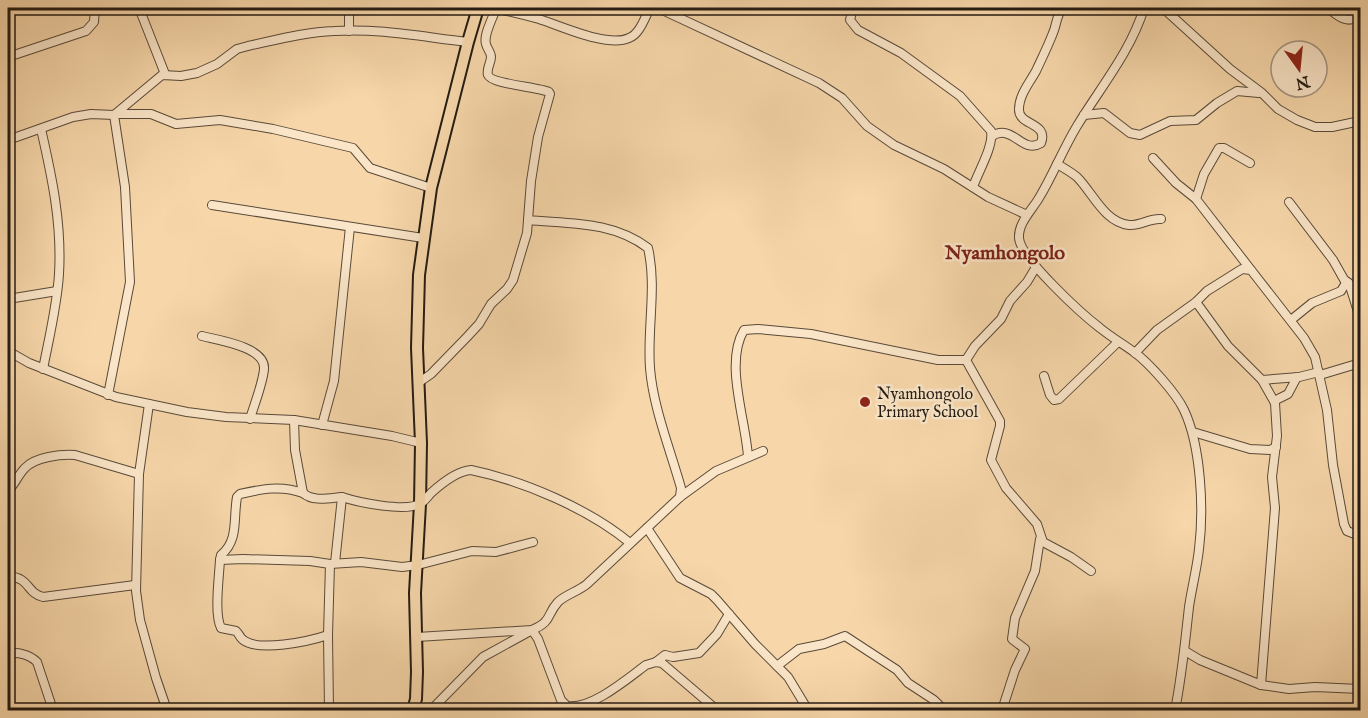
<svg xmlns="http://www.w3.org/2000/svg" width="1368" height="718" viewBox="0 0 1368 718" font-family="'IM FELL English',serif">
<style>
.lines{fill:none;stroke-linecap:round;stroke-linejoin:round}
.minor-casing{stroke:#594a39;stroke-width:10}
.major-casing{stroke:#241b13;stroke-width:14}
.minor{stroke:#fae5c8;stroke-width:8}
.major{stroke:#f7d7aa;stroke-width:10}
.poi-dot{fill:#8f2418;stroke:#fae5c8;stroke-width:2}
.labels{text-anchor:middle;stroke-width:5;stroke-linejoin:round;paint-order:stroke}
.poi-label{font-size:16px;fill:#241b13;stroke:#fae5c8;text-anchor:start}
.quarter-label{font-size:20px;font-weight:bold;fill:#7a1f14;stroke:#fae5c8}
</style>
<rect width="100%" height="100%" fill="#f7d7aa"/>
<filter id="stains"><feTurbulence type="fractalNoise" baseFrequency=".00333" numOctaves="4"/><feColorMatrix values="0 0 0 0 .2 0 0 0 0 .09 0 0 0 0 .02 0 0 0 .5 -.17"/></filter>
<radialGradient id="worn" r=".72"><stop offset=".6" stop-color="#630" stop-opacity="0"/><stop offset="1" stop-color="#630" stop-opacity=".3"/></radialGradient>
<g class="lines">
<defs>
<g id="minor">
<polyline points="137,8 141,13 165,74"/>
<path d="M493 8C508 11 524 15 539 19 561 26 608 48 629 38 640 34 645 17 650 8"/>
<polyline points="658,8 819,83 842,98 867,126 894,145 944,169 988,197 1027,215"/>
<path d="M858 8 852 12 850 20 858 30 901 53 960 96 991 131C994 146 978 172 973 187"/>
<path d="M1144 8C1131 51 1100 88 1077 126 1063 149 1053 175 1039 198 1032 210 1018 223 1019 238 1020 258 1083 315 1100 328 1111 337 1123 344 1134 352 1149 363 1176 393 1184 410 1201 446 1204 509 1199 549 1197 568 1192 587 1189 607 1185 642 1182 676 1175 710"/>
<polyline points="1163,8 1230,69 1262,93 1278,109 1297,120 1315,127 1332,127 1360,121"/>
<path d="M1328 8C1339 17 1348 25 1360 15"/>
<polyline points="349,31 349,8"/>
<polyline points="8,57 86,31 94,22 95,8"/>
<polyline points="117,114 151,114 176,124 220,120 273,129 353,148 370,168 431,188"/>
<polyline points="1084,115 1104,113 1130,133 1140,135 1170,121 1196,120 1217,103 1237,91 1259,93"/>
<path d="M41 129C52 177 62 224 59 274 57 306 49 338 43 369"/>
<path d="M992 136C1013 123 1022 155 1041 143 1049 122 1018 126 1019 109 1019 95 1030 82 1036 71 1042 58 1048 46 1053 33 1057 24 1056 15 1063 8"/>
<path d="M8 140 73 117 91 114 114 115 162 75 181 76 197 73 217 64 237 49 248 46C276 40 305 32 334 31 379 28 423 37 468 42"/>
<polyline points="1153,158 1176,183 1196,199"/>
<polyline points="1250,163 1224,148 1219,148 1204,174 1196,199 1251,270"/>
<path d="M1057 164C1064 168 1071 172 1077 177 1093 193 1104 222 1129 225 1140 226 1150 218 1161 219"/>
<polyline points="1289,202 1333,260 1346,283 1341,291 1312,303 1291,320"/>
<polyline points="212,205 423,238"/>
<path d="M528 220C570 224 612 221 648 248 657 287 647 328 650 368 653 407 670 449 681 488L680 497"/>
<polyline points="1036,267 1027,282 1010,301 1001,319 975,346 966,360 1000,421 1000,426 991,460 1006,488 1037,524 1043,542 1071,557 1091,571"/>
<polyline points="1346,281 1349,283 1360,318"/>
<polyline points="8,299 57,291"/>
<polyline points="1196,302 1228,346 1262,380 1275,403 1277,436 1272,477 1275,508 1261,685"/>
<path d="M202 336C218 340 266 347 264 369 263 383 254 405 250 419"/>
<polyline points="8,351 29,363 116,397 187,412 226,417 294,420 392,436 421,443"/>
<polyline points="1135,353 1157,330 1196,302 1207,291 1242,269 1251,270 1304,338 1315,357 1327,410 1333,465 1344,524 1347,531 1360,536"/>
<polyline points="1320,375 1360,363"/>
<polyline points="1044,376 1050,395 1054,400 1059,399 1118,342"/>
<polyline points="1262,380 1299,377 1319,372"/>
<path d="M418 383 431 374 467 337 479 324 491 304 507 289 513 280 527 233 531 181 538 137 550 94 549 92C538 87 491 84 488 75 486 69 491 63 491 57 491 52 487 49 486 44 483 35 493 18 496 8"/>
<polyline points="108,395 130,282 125,187 114,115"/>
<polyline points="1274,401 1288,394 1297,377"/>
<polyline points="149,404 139,474 136,591 140,620 156,678 167,710"/>
<path d="M294 420 295 450 303 493C313 502 329 498 342 497"/>
<polyline points="322,425 334,381 350,227"/>
<polyline points="1193,432 1250,449 1270,450 1276,447"/>
<path d="M748 457C746 420 724 363 744 330L758 329 811 334 938 360H966"/>
<path d="M8 491C15 484 18 475 25 468 35 457 61 454 75 455L139 474"/>
<path d="M303 493C281 485 262 489 240 494L237 497C233 519 239 540 221 555L220 560C219 578 214 614 221 628L236 631C239 634 240 637 242 639 257 653 310 641 328 635"/>
<polyline points="647,528 680,578 711,594 717,600 755,644 788,677 808,710"/>
<polyline points="220,560 243,559 310,561 330,564 361,562 402,567 418,565 472,551 496,552 533,542"/>
<path d="M335 563 342 497C357 502 407 513 421 503 425 501 428 496 431 493 442 483 457 471 471 470 524 481 589 509 630 543"/>
<path d="M8 576C31 578 26 593 43 597L135 585"/>
<path d="M417 637 532 630C553 621 546 615 558 602 565 595 579 591 587 584L680 497 716 471 763 451"/>
<polyline points="1185,651 1200,660 1261,685 1289,689 1315,687 1360,689"/>
<path d="M8 654C17 651 30 655 37 662L53 710"/>
<polyline points="656,662 665,655 673,657 699,653 717,634 729,614"/>
<polyline points="777,666 799,649 824,644 845,636 897,670 908,683 934,700 944,710"/>
<polyline points="329,710 328,635 330,564"/>
<path d="M431 710 483 657 532 630 538 639 561 700 567 706C591 710 627 679 646 665L656 662 662 663 717 710"/>
<polyline points="1002,710 1015,670 1025,649 1012,639 1015,618 1035,571 1040,539"/>
</g>
<polyline id="major" points="413,710 416,699 417,672 415,593 420,504 421,443 417,348 419,275 431,188 468,42 478,8"/>
</defs>
<!-- minor casing -->
<use href="#minor" class="minor-casing"/>
<!-- major casing -->
<use href="#major" class="major-casing"/>
<!-- minor -->
<use href="#minor" class="minor"/>
<!-- major -->
<use href="#major" class="major"/>
</g>
<!-- markers -->
<circle class="poi-dot" cx="865" cy="402" r="6"/>
<g class="labels">
<!-- poi labels -->
<g class="poi-label">
<text x="877" y="399">Nyamhongolo<tspan x="877" dy="18">Primary School</tspan></text>
</g>
<!-- quarter labels -->
<g class="quarter-label">
<text x="1005" y="259">Nyamhongolo</text>
</g>
</g>
<!-- margin -->
<rect width="1368" height="718" fill="none" stroke="#f7d7aa" stroke-width="30"/>
<rect x="9" y="9" width="1350" height="700" fill="none" stroke="#241b13" stroke-width="3"/>
<rect x="15" y="15" width="1338" height="688" fill="none" stroke="#241b13" stroke-width="1.5"/>
<!-- north arrow -->
<g transform="translate(1299 69) rotate(165)"><circle r="28" fill="#fae5c8" stroke="#a49480" stroke-width="1.5"/>
<path d="M0-4.5L10 22L0 15L-10 22Z" fill="#8f2418"/>
<text y="-9" font-size="16" font-weight="bold" text-anchor="middle" fill="#241b13">N</text>
</g>
<rect width="100%" height="100%" filter="url(#stains)"/>
<rect width="100%" height="100%" fill="url(#worn)"/>
</svg>
